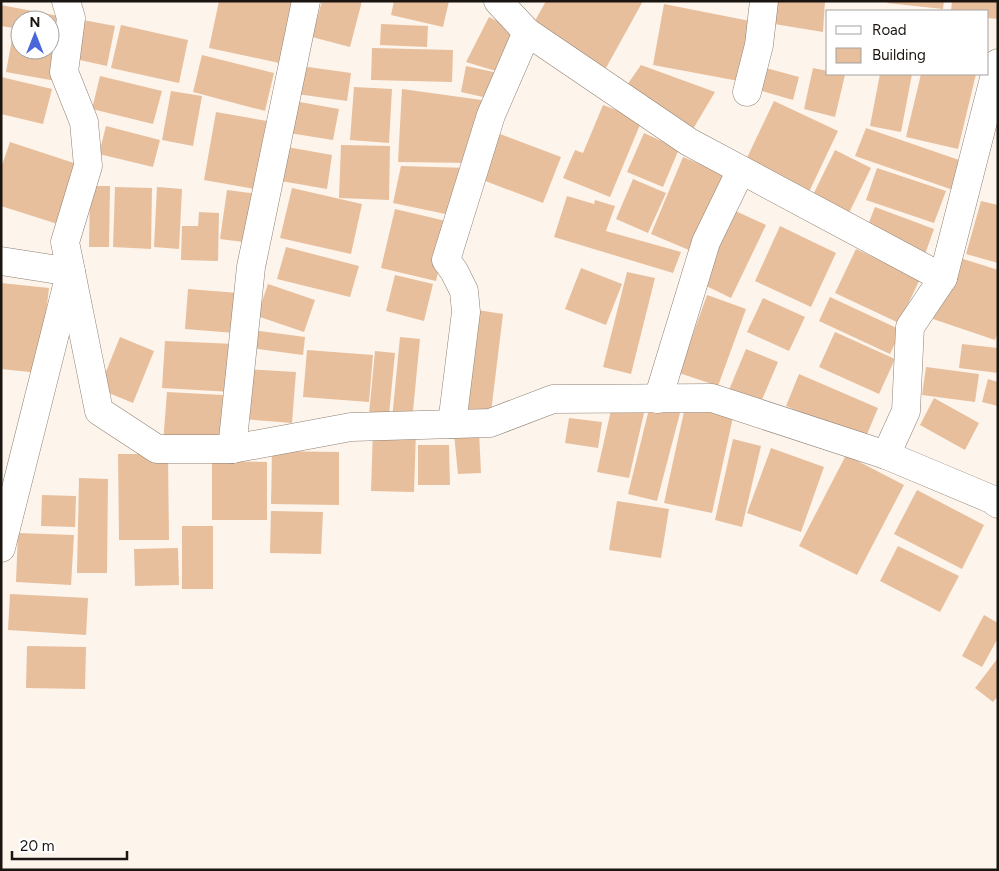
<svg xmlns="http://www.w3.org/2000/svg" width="999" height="871" viewBox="0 0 999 871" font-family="Figtree,sans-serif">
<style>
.building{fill:#e8bf9c}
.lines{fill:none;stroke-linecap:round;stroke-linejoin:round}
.minor-casing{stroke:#8e8074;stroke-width:29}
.minor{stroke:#fff;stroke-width:28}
</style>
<rect width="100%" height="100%" fill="#fdf4ec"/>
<!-- building -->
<g class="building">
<polygon points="219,1 296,1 284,64 209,48"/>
<polygon points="322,1 362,1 350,47 312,37"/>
<polygon points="394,1 449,1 443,27 391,15"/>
<polygon points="546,1 643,1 606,68 531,28"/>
<polygon points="770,1 825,1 823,32 768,23"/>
<polygon points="888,1 944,1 943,9 887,3"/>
<polygon points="952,1 998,1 998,19 988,18 988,11 951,11"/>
<polygon points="664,4 755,22 744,82 653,65"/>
<polygon points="1,5 64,17 61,37 50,35 50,20 20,20 20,29 1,26"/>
<polygon points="489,17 518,32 499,72 466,62"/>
<polygon points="83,20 115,26 107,66 75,59"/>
<polygon points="381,24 428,26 427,47 380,45"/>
<polygon points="121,25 188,40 179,83 111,68"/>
<polygon points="13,34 20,35 20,50 50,50 50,40 63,43 56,81 6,72"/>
<polygon points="372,48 453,50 452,82 371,80"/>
<polygon points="202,55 274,73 265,111 193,92"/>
<polygon points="641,65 715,92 693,129 627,85"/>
<polygon points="301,66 351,73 347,101 297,94"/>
<polygon points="466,66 498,73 492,99 461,92"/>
<polygon points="766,68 799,77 793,100 759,90"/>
<polygon points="813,68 828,71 828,74 845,75 835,117 804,109"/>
<polygon points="880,74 912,74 901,132 870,126"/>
<polygon points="921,74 976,74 958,149 906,137"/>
<polygon points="100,76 162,91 153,124 92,109"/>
<polygon points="1,77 52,89 43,124 1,114"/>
<polygon points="354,87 392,89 389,143 350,140"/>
<polygon points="402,89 489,101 472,163 398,162"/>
<polygon points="171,91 202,96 193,146 162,140"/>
<polygon points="294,101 339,109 333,140 289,133"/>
<polygon points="774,101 838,131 808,194 744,164"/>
<polygon points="603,105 642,120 610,197 563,178 575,150 583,153"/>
<polygon points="216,112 273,122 260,190 204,180"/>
<polygon points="106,126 160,140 153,167 99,154"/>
<polygon points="866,128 962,161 953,190 855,156"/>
<polygon points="492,131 561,157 543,203 475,177"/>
<polygon points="644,133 679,149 663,187 627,172"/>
<polygon points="10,142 83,166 64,226 1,206 1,168"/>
<polygon points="341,145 390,146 389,200 339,198"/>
<polygon points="287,147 332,155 327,189 281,181"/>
<polygon points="835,150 871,168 846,219 810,201"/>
<polygon points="683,157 729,176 696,253 651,234"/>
<polygon points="401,166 469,168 455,216 393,203"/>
<polygon points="877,168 946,191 934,223 866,200"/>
<polygon points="633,179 666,193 648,233 616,219"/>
<polygon points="90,186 110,186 109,247 89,247"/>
<polygon points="115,187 152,188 151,249 113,247"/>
<polygon points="157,187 182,189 179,249 154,247"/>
<polygon points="292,188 362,204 351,254 280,238"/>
<polygon points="227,190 257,194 251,243 220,239"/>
<polygon points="567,196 594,204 595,200 615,206 606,231 681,252 673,273 554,237"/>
<polygon points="981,201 998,205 998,263 966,254"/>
<polygon points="875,207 934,229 924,257 864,235"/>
<polygon points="395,209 450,222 436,281 381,268"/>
<polygon points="731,209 766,225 731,298 696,281"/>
<polygon points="199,212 219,213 218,261 181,260 182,226 198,226"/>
<polygon points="780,226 836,253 811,307 755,281"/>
<polygon points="286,247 359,266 350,297 277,279"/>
<polygon points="856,249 920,279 899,323 835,293"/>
<polygon points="954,256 998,270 998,331 995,340 933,319"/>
<polygon points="581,268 622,284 606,325 565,309"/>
<polygon points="627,272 655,278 631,374 603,367"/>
<polygon points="395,275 433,284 424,321 386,311"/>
<polygon points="1,283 49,288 39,373 1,369"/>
<polygon points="268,284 315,300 304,332 257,316"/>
<polygon points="188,289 238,293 235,333 185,329"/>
<polygon points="707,295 746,309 718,386 679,373"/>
<polygon points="830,297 901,330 890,354 819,321"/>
<polygon points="763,298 805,317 789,351 747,332"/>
<polygon points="471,309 503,314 491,412 459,408"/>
<polygon points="252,330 305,337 303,355 250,348"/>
<polygon points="835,332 895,359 879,394 819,367"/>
<polygon points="120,337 154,351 133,403 99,389"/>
<polygon points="400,337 420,339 412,421 392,419"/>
<polygon points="165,341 235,344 232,392 162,388"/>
<polygon points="962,344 998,348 998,373 959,368"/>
<polygon points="746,349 778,362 761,402 729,390"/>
<polygon points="307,350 373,355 369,402 303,397"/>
<polygon points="375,351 395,353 389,415 369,414"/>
<polygon points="926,367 979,374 975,402 922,395"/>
<polygon points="246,369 296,372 292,423 242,419"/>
<polygon points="799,374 878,408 865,439 786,406"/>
<polygon points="988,379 998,382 998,406 982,402"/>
<polygon points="167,392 223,395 220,447 163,443"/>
<polygon points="934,398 979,423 965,450 920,425"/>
<polygon points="650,405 680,413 657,501 628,494"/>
<polygon points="612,406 644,413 629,478 597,472"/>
<polygon points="685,407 733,417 712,513 664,503"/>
<polygon points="569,418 602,422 598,448 565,443"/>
<polygon points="373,429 416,431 414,492 371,491"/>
<polygon points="479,432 481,473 458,474 454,434"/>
<polygon points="733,439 761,446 742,527 715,520"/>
<polygon points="418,445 449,445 450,485 418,485"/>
<polygon points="771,448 824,467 801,532 747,513"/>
<polygon points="272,451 339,452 339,505 271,504"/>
<polygon points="118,454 168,454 169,540 119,540"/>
<polygon points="846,455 904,485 857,575 799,546"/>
<polygon points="212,461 267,462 267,520 212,520"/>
<polygon points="79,478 108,479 107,573 77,573"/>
<polygon points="917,490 984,525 962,569 894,534"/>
<polygon points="42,495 76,496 75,527 41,526"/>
<polygon points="617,501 669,509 661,558 609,550"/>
<polygon points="271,511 323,512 321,554 270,553"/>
<rect x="182" y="526" width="31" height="63"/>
<polygon points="18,533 74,535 71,585 16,582"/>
<polygon points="898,546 959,576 940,612 880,581"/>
<polygon points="178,548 179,585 135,586 134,549"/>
<polygon points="10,594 88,598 86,635 8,630"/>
<polygon points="984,615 998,623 998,638 982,667 962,656"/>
<polygon points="27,646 86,647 85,689 26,688"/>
<polygon points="998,658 998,696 993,702 975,688"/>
</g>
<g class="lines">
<defs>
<g id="minor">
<polyline points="66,1 71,18 64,72 84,122 88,166 65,242 99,411 157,449 232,449 251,267 306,1"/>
<polyline points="498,1 527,32 689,142 943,278 910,327 906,411 886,455"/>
<polyline points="747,92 759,45 764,1"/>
<polyline points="1,261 71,272"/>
<polyline points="943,278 998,63"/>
<polyline points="658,399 706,242 741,170"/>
<polyline points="452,424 466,312 464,291 454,271 446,260 491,115 527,32"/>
<polyline points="232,449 351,427 490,423 553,399 712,398 886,455 991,499 998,504"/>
<polyline points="1,548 69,278"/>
</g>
</defs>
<!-- minor casing -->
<use href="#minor" class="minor-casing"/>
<!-- minor -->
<use href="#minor" class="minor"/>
</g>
<!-- border -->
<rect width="999" height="871" fill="none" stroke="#1a1510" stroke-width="5"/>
<!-- legend -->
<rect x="826" y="10" width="162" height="65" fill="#ffffff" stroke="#a3a19f"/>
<rect x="836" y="26" width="25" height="8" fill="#ffffff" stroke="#a3a19f"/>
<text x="872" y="35" font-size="15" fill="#1a1510">Road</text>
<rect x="836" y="48" width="25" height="15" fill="#e8bf9c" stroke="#a3a19f"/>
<text x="872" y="60" font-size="15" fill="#1a1510">Building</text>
<!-- north arrow -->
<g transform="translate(35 35)"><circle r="24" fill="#ffffff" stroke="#a3a19f"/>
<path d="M0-4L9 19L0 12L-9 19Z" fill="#4967db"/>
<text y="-8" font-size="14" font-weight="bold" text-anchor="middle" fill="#1a1510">N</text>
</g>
<!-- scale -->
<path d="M12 851v8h115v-8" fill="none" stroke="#1a1510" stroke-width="2.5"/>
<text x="20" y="851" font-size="15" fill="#1a1510" stroke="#ffffff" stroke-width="4" paint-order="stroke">20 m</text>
</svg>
